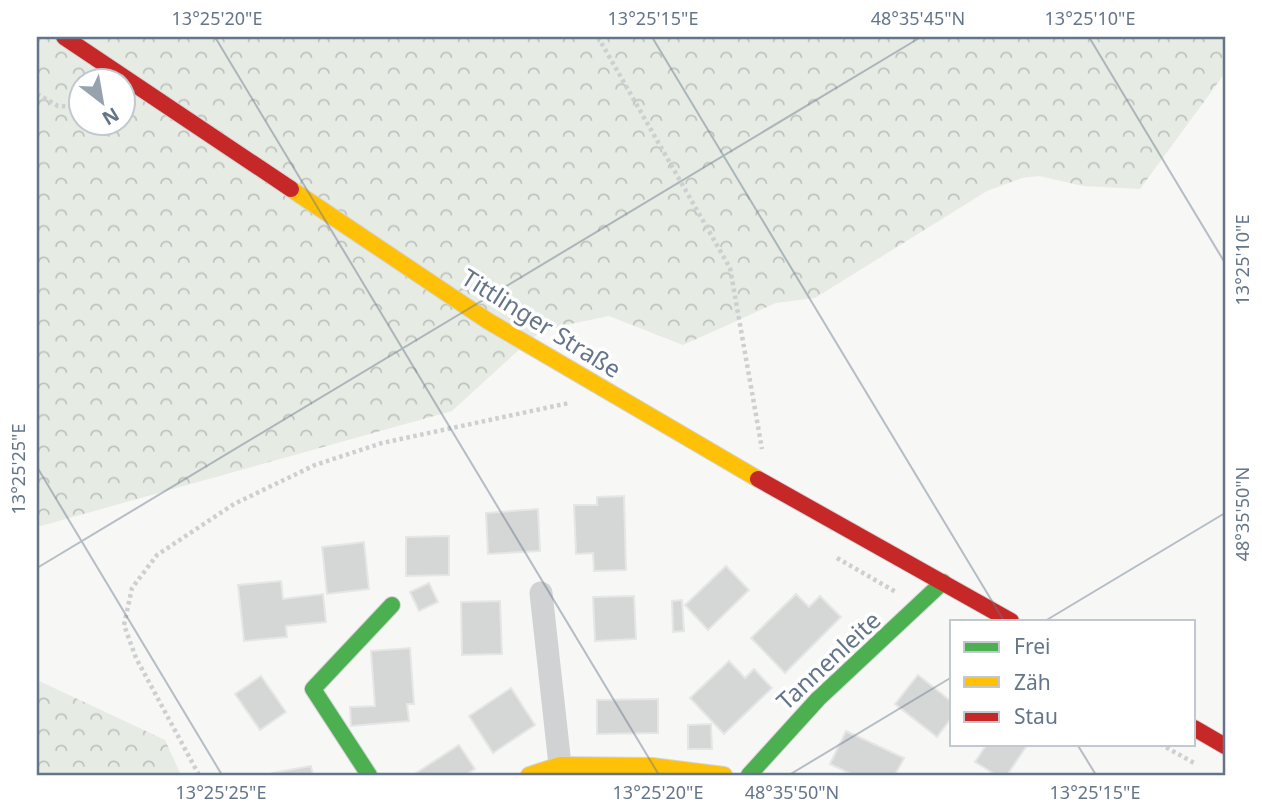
<svg xmlns="http://www.w3.org/2000/svg" width="1262" height="812" viewBox="0 0 1262 812" font-family="'Noto Sans',sans-serif">
<style>
.forest{fill:url(#forest-crowns);fill-rule:evenodd}
.building{fill:#d5d7d7;stroke:#e6e6e6;stroke-width:2}
.lines{fill:none;stroke-linecap:round;stroke-linejoin:round}
.fast-casing{stroke:#d3d5d7;stroke-width:18}
.slow-casing{stroke:#d3d5d7;stroke-width:18}
.jam-casing{stroke:#d3d5d7;stroke-width:18}
.path{stroke:#cecfd0;stroke-width:4.5;stroke-dasharray:3.5 3.5;stroke-linecap:butt}
.street{stroke:#d1d2d3;stroke-width:23}
.fast{stroke:#4caf50;stroke-width:16}
.slow{stroke:#ffc107;stroke-width:16}
.jam{stroke:#c62828;stroke-width:16}
.ticks{fill:none;stroke:#647589;stroke-width:2;stroke-opacity:0.45}
.labels{text-anchor:middle;stroke-width:7;stroke-linejoin:round;paint-order:stroke}
.street-label{font-size:24px;fill:#647589;stroke:#fff}
.neatline{fill:none;stroke:#647589;stroke-width:2.5}
.ticks-label{font-size:18px;text-anchor:middle;fill:#647589}
</style>
<defs>
<pattern id="forest-crowns" width="20" height="18" patternUnits="userSpaceOnUse" patternTransform="scale(1.75)"><rect width="20" height="18" fill="#e6ebe4"/><path d="M2 6a3 3 0 1 1 6 0M12 15a3 3 0 1 1 6 0" fill="none" stroke="#bec3bf"/></pattern>
</defs>
<rect width="100%" height="100%" fill="#f7f7f6"/>
<!-- forest -->
<g class="forest">
<path d="M37 37H1225V73L1140 189 1083 186 1039 176 1022 178 987 191 815 298 776 303 683 345 609 316 561 326 533 337 452 411 37 527ZM80 80H122V122H80Z"/>
<polygon points="37,680 165,740 181,775 37,775"/>
</g>
<!-- building -->
<g class="building">
<polygon points="624,496 626,570 594,571 593,553 576,554 574,505 597,505 597,497"/>
<polygon points="538,509 540,551 488,554 486,513"/>
<polygon points="449,536 449,575 406,576 406,537"/>
<polygon points="364,542 369,589 327,594 322,547"/>
<polygon points="726,566 749,590 708,630 685,605"/>
<polygon points="281,581 283,599 323,594 326,622 286,626 287,637 244,641 238,585"/>
<polygon points="429,583 438,602 419,611 410,592"/>
<polygon points="796,594 809,607 820,596 841,617 785,673 751,638"/>
<polygon points="634,596 636,639 595,641 593,597"/>
<polygon points="682,600 684,631 673,632 672,601"/>
<polygon points="500,601 502,654 462,655 461,602"/>
<polygon points="410,648 414,704 407,704 409,721 351,726 350,707 375,706 371,651"/>
<polygon points="729,661 745,678 754,669 772,688 724,734 690,698"/>
<polygon points="918,675 952,702 952,717 937,737 895,704"/>
<polygon points="261,676 286,712 260,730 235,694"/>
<polygon points="511,688 535,725 493,753 469,716"/>
<polygon points="658,699 658,733 597,734 597,700"/>
<polygon points="711,724 712,749 688,749 688,725"/>
<polygon points="846,731 904,758 895,775 853,775 830,764"/>
<polygon points="987,744 1028,744 1007,775 996,775 975,762"/>
<polygon points="459,745 475,769 465,775 413,775"/>
<polygon points="311,766 313,775 272,775 272,773"/>
</g>
<g class="lines">
<defs>
<g id="fast">
<polyline points="369,775 313,689 392,605"/>
<polyline points="749,775 818,699 943,582"/>
</g>
<g id="slow">
<polyline points="291,189 488,321 758,479"/>
<polyline points="529,775 560,765 652,766 724,775"/>
</g>
<g id="jam">
<polyline points="64,37 291,189"/>
<polyline points="758,479 1011,621"/>
<polyline points="1194,728 1225,746"/>
</g>
</defs>
<!-- fast casing -->
<use href="#fast" class="fast-casing"/>
<!-- slow casing -->
<use href="#slow" class="slow-casing"/>
<!-- jam casing -->
<use href="#jam" class="jam-casing"/>
<!-- path -->
<g class="path">
<polyline points="598,37 730,268 762,449"/>
<polyline points="37,94 58,106 80,107"/>
<polyline points="837,558 896,592"/>
<polyline points="1160,744 1196,764"/>
<polyline points="199,775 136,658 124,625 132,588 157,555 234,504 315,465 382,443 569,403"/>
</g>
<!-- street -->
<polyline class="street" points="541,593 560,765"/>
<!-- fast -->
<use href="#fast" class="fast"/>
<!-- slow -->
<use href="#slow" class="slow"/>
<!-- jam -->
<use href="#jam" class="jam"/>
</g>
<!-- ticks -->
<path class="ticks" d="M215 37 659 775M652 37 1004 621M1089 37 1225 263M37 467 222 775M37 568 921 37M1045 621 1225 513M1077 744 1096 775M789 775 952 677"/>
<g class="labels">
<!-- street labels -->
<g class="street-label">
<text transform="translate(541 324) rotate(32)" y="8">Tittlinger Straße</text>
<text transform="translate(829 661) rotate(-43)" y="8">Tannenleite</text>
</g>
</g>
<!-- border -->
<rect width="1262" height="812" fill="none" stroke="#ffffff" stroke-width="77"/>
<!-- legend -->
<rect x="950" y="620" width="245" height="126" fill="#ffffff" stroke="#c1c8d0" stroke-width="2"/>
<rect x="964" y="642" width="35" height="10" fill="#4caf50" stroke="#c1c8d0" stroke-width="2"/>
<text x="1014" y="654" font-size="21" fill="#647589">Frei</text>
<rect x="964" y="677" width="35" height="10" fill="#ffc107" stroke="#c1c8d0" stroke-width="2"/>
<text x="1014" y="690" font-size="21" fill="#647589">Zäh</text>
<rect x="964" y="712" width="35" height="10" fill="#c62828" stroke="#c1c8d0" stroke-width="2"/>
<text x="1014" y="724" font-size="21" fill="#647589">Stau</text>
<!-- north arrow -->
<g transform="translate(102 102) rotate(149)"><circle r="33" fill="#ffffff" stroke="#c1c8d0" stroke-width="2"/>
<path d="M0-5L12 26L0 18L-12 26Z" fill="#97a2af"/>
<text y="-10" font-size="19" font-weight="bold" text-anchor="middle" fill="#647589">N</text>
</g>
<rect x="38" y="38" width="1186" height="736" class="neatline"/>
<g class="ticks-label">
<text x="217" y="25">13°25'20"E</text>
<text x="653" y="25">13°25'15"E</text>
<text x="918" y="25">48°35'45"N</text>
<text x="1090" y="25">13°25'10"E</text>
<text transform="translate(1243 260) rotate(-90)" y="6">13°25'10"E</text>
<text transform="translate(19 469) rotate(-90)" y="6">13°25'25"E</text>
<text transform="translate(1243 514) rotate(-90)" y="6">48°35'50"N</text>
<text x="221" y="799">13°25'25"E</text>
<text x="658" y="799">13°25'20"E</text>
<text x="792" y="799">48°35'50"N</text>
<text x="1095" y="799">13°25'15"E</text>
</g>
</svg>
